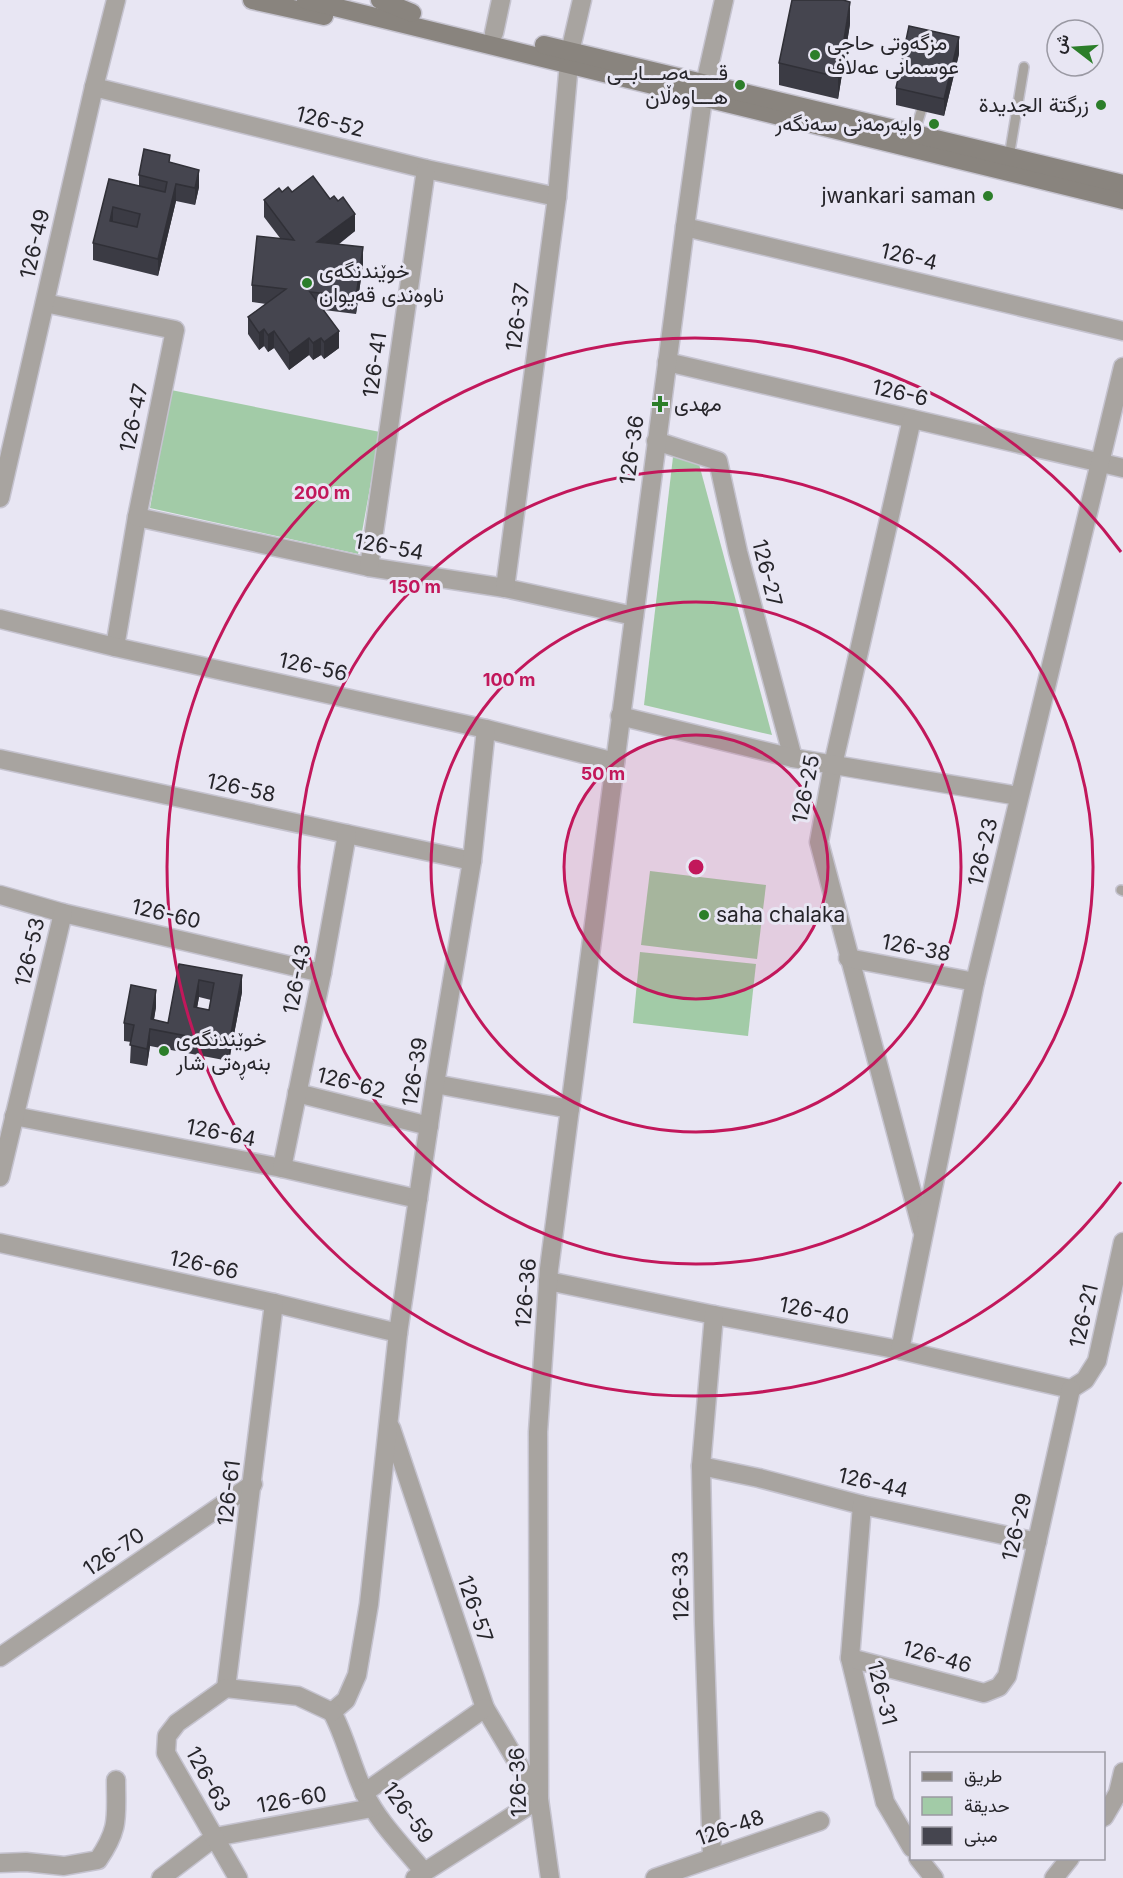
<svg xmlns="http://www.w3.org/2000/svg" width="1123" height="1878" viewBox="0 0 1123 1878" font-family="Inter,Vazirmatn,sans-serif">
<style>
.green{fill:#a2cba7}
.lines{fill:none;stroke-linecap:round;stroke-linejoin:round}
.service-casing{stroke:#c5c3cf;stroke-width:12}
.minor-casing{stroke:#c5c3cf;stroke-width:21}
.secondary-casing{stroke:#c5c3cf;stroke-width:21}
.service{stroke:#a8a4a0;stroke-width:9}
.minor{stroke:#a8a4a0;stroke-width:18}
.secondary{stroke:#89847e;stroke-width:18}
.wall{fill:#3b3b44;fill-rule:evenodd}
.shaded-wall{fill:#303037}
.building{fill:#45454f;stroke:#303037;stroke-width:1.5;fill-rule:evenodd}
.ring{fill:none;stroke:#c2185b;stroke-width:3}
.poi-dot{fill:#2c7e2a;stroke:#e8e6f3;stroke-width:2}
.labels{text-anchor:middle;stroke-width:6;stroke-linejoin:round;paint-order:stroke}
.poi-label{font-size:21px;fill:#26252a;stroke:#e8e6f3;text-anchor:start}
.street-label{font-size:21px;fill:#26252a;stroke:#e8e6f3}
.centre{fill:#c2185b;stroke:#e8e6f3;stroke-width:3}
.ring-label{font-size:18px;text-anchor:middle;font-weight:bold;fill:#c2185b;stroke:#e8e6f3;stroke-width:6;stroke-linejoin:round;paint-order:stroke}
</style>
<rect width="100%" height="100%" fill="#e8e6f3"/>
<!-- green -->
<g class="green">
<polygon points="171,390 380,432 358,554 150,508"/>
<polygon points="673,457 699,464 772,735 644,705"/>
<polygon points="650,871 766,885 757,959 641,945"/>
<polygon points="640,952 756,964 748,1036 633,1023"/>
</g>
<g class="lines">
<defs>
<g id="service">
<polyline points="914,134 925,99"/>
<polyline points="1009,157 1024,67"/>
<polyline points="1121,890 1123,891"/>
</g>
<g id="minor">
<polyline points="494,33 501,0"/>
<polyline points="94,87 426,169 557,197"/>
<polyline points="685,227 1123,331"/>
<polyline points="45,303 175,330 137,517 115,647"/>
<polyline points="667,362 1123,468"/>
<polyline points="912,419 833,765 819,842 922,1230"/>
<polyline points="656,441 718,461 738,552 793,758"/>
<polyline points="0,498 94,87 116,0"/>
<polyline points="137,517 369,567 505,588 634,616"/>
<polyline points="369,567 426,169"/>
<polyline points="505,588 557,197 570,52 582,0"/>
<polyline points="0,619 115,647 486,729 615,762"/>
<polyline points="620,716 793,758 1019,796"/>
<polyline points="0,759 472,861"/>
<polyline points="0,895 63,913 322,973"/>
<polyline points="848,958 975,982"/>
<polyline points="435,1084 570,1109"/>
<polyline points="297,1093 429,1126"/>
<polyline points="14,1116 282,1168 418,1199"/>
<polyline points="282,1168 322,973 347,834"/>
<polyline points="0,1177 63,913"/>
<polyline points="0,1243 274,1303 398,1333"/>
<polyline points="548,1281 714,1315 900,1350 1071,1389"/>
<polyline points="900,1350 975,982 1123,367"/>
<polyline points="1071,1389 1085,1380 1097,1361 1123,1242"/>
<polyline points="391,1428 485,1708 539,1799 415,1878"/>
<polyline points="701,1466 759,1478 862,1505 1037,1542"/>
<polyline points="862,1505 850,1658 885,1802 912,1848"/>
<polyline points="0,1657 253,1484"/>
<polyline points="850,1658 984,1693 999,1687 1007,1676 1071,1389"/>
<polyline points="226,1688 274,1303"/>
<polyline points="332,1712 346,1700 357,1675 369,1604 398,1333 435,1084 472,861 486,729"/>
<path d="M332 1712C346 1738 352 1768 365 1794 379 1823 404 1847 424 1872"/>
<polyline points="364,1793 485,1708"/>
<polyline points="1104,1817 1118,1793 1123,1772"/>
<polyline points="712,1857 704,1623 701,1466 714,1315"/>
<polyline points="918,1858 934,1878"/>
<path d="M0 1863 26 1862 64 1866 98 1860C120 1828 116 1817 116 1780"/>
<polyline points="161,1878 215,1837 372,1808"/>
<polyline points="238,1878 166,1753 167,1736 177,1723 226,1688 298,1696 332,1712"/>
<polyline points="550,1878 539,1799 538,1432 549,1269 685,227 705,84 724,0"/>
<polyline points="655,1878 820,1821"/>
<polyline points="1054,1878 1070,1858"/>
</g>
<g id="secondary">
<polyline points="252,0 324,16"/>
<polyline points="306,0 1123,200"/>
<polyline points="380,0 412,13"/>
<polyline points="544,45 1123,184"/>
</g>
</defs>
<!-- service casing -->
<use href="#service" class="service-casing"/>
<!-- minor casing -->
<use href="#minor" class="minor-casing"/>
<!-- secondary casing -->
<use href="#secondary" class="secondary-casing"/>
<!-- service -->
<use href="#service" class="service"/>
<!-- minor -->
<use href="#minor" class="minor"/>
<!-- secondary -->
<use href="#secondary" class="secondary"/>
</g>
<!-- wall -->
<g class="wall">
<polygon points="850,24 838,99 779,85 779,63"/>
<polygon points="959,54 944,116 896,105 896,88"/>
<polygon points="170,162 199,187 195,205 176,201 158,276 93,260 93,243 109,179 139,186 139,175"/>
<polygon points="282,192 292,192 330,199 355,231 338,245 363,264 356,314 324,310 339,348 324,359 321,355 313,360 309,355 289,370 274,348 268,352 264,346 259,350 248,334 248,317 266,304 252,302 252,285 280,238 264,217 264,200"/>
<path d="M179 964 242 992 229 1061 150 1046 147 1066 130 1063 131 1042 124 1041V1023L156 1007 154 1020 168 1023ZM199 997 211 1000 209 1010 197 1008Z"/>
</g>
<!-- shaded-wall -->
<g class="shaded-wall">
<polygon points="850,2 850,24 838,99 838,77"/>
<polygon points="959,37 959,54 944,116 944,99"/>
<polygon points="199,170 199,187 195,205 195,188"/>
<polygon points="176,184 176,201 158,276 158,259"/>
<polygon points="113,207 113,224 110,221"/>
<polygon points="355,214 355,231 317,260 317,242"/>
<polygon points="363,247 363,264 356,314 356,297"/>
<polygon points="264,329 264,346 259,350 259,333"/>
<polygon points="274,331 274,348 268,352 268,335"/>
<polygon points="339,331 339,348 324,359 324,342"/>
<polygon points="309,338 309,355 289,370 289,353"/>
<polygon points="321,338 321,355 313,360 313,343"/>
<polygon points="242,975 242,992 229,1061 229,1044"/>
<polygon points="199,980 199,997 194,1024 194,1007"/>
<polygon points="156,990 156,1007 152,1029 151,1019"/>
<polygon points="150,1029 150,1046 147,1066 147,1049"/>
</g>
<!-- building -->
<g class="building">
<polygon points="792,0 843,0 850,2 838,77 779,63"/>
<polygon points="909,26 959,37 944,99 896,88"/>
<path d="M144 149 170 155 169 162 199 170 195 188 176 184 158 259 93 243 109 179 165 192 167 182 139 175ZM113 207 140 214 137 227 110 221Z"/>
<polygon points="313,176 330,199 334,196 338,201 343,197 355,214 317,242 363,247 356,297 310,292 339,331 324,342 321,338 313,343 309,338 289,353 274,331 268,335 264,329 259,333 248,317 286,289 252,285 257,236 294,240 264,200 279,188 282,192 288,187 292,192"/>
<path d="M179 964 242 975 229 1044 150 1029 147 1049 130 1045 134 1025 124 1023 131 985 156 990 151 1019 168 1023ZM199 980 214 983 209 1010 194 1007Z"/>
</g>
<!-- distance rings -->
<circle cx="696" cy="867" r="132" fill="#c2185b" fill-opacity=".12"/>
<g class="ring">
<circle cx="696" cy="867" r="132"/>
<circle cx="696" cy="867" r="265"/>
<circle cx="696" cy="867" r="397"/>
<path d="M1121 1182A529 529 0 1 1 1121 552"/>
</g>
<!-- markers -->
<g class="poi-dot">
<circle cx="815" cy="55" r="6"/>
<circle cx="740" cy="85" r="6"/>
<circle cx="1101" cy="105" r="6"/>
<circle cx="934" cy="124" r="6"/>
<circle cx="988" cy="196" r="6"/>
<circle cx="307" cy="283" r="6"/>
<path d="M657 395h6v6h6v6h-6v6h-6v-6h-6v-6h6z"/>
<circle cx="704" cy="915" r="6"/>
<circle cx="164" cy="1051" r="6"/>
</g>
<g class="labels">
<!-- poi labels -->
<g class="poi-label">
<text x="827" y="50">مزگەوتی حاجی<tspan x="827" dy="24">عوسمانی عەلاف</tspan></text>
<text x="728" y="80" text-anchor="end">قـــــەصـــابــی<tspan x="728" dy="24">هـــاوەڵان</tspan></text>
<text x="1089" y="112" text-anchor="end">زرگتة الجديدة</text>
<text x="922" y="131" text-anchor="end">وایەرمەنی سەنگەر</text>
<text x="976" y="203" text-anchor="end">jwankari saman</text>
<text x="319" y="278">خوێندنگەی<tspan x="319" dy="24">ناوەندی قەیوان</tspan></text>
<text x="674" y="411">مهدی</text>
<text x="716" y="922">saha chalaka</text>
<text x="176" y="1046">خوێندنگەی<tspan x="176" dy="24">بنەڕەتی شار</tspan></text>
</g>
<!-- street labels -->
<g class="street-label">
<text transform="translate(330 122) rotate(14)" y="7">126-52</text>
<text transform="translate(35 244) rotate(-77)" y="7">126-49</text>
<text transform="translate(909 257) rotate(13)" y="7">126-4</text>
<text transform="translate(518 317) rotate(-82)" y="7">126-37</text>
<text transform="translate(375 365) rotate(-82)" y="7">126-41</text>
<text transform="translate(900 393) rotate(13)" y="7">126-6</text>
<text transform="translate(134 418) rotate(-78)" y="7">126-47</text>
<text transform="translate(632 450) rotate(-82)" y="7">126-36</text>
<text transform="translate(389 547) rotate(10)" y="7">126-54</text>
<text transform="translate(767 573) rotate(76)" y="7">126-27</text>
<text transform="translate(313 667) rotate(12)" y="7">126-56</text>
<text transform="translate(241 788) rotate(12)" y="7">126-58</text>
<text transform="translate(806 789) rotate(-79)" y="7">126-25</text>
<text transform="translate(983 852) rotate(-77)" y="7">126-23</text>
<text transform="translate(166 914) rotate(13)" y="7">126-60</text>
<text transform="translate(916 948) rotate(11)" y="7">126-38</text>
<text transform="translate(30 952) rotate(-77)" y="7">126-53</text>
<text transform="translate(297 979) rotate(-79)" y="7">126-43</text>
<text transform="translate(415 1072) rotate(-81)" y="7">126-39</text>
<text transform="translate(351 1083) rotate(14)" y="7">126-62</text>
<text transform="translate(221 1133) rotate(11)" y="7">126-64</text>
<text transform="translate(204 1265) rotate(12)" y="7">126-66</text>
<text transform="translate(526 1293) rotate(-85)" y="7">126-36</text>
<text transform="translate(814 1311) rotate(11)" y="7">126-40</text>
<text transform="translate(1084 1316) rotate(-77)" y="7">126-21</text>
<text transform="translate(873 1483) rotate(13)" y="7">126-44</text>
<text transform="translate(229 1493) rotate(-83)" y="7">126-61</text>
<text transform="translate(1017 1527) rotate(-77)" y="7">126-29</text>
<text transform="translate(114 1552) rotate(-34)" y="7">126-70</text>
<text transform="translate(681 1586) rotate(-91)" y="7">126-33</text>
<text transform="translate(475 1609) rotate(71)" y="7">126-57</text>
<text transform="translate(937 1657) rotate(15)" y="7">126-46</text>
<text transform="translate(882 1693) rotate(76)" y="7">126-31</text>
<text transform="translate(208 1779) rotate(61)" y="7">126-63</text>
<text transform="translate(518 1782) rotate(-92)" y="7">126-36</text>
<text transform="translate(292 1800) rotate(-10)" y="7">126-60</text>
<text transform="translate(408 1813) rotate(54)" y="7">126-59</text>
<text transform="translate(730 1828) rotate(-19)" y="7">126-48</text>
</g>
</g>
<circle cx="696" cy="867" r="9" class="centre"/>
<g class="ring-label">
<text x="322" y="499">200 m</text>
<text x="415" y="593">150 m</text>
<text x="509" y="686">100 m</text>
<text x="603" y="780">50 m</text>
</g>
<!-- legend -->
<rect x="910" y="1752" width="195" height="108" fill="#e8e6f3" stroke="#9a99a3" stroke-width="1.5"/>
<rect x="922" y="1772" width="30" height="9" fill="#89847e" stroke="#9a99a3" stroke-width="1.5"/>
<text x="964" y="1782" font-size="18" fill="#26252a">طريق</text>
<rect x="922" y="1797" width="30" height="18" fill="#a2cba7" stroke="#9a99a3" stroke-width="1.5"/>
<text x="964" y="1812" font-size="18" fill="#26252a">حديقة</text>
<rect x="922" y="1827" width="30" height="18" fill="#45454f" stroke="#9a99a3" stroke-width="1.5"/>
<text x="964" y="1842" font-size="18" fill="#26252a">مبنى</text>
<!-- north arrow -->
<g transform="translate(1075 48) rotate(287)"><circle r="28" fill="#e8e6f3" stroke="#9a99a3" stroke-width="1.5"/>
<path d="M0-4.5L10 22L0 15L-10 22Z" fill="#2c7e2a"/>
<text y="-9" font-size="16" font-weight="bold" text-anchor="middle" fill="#26252a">ش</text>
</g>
</svg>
